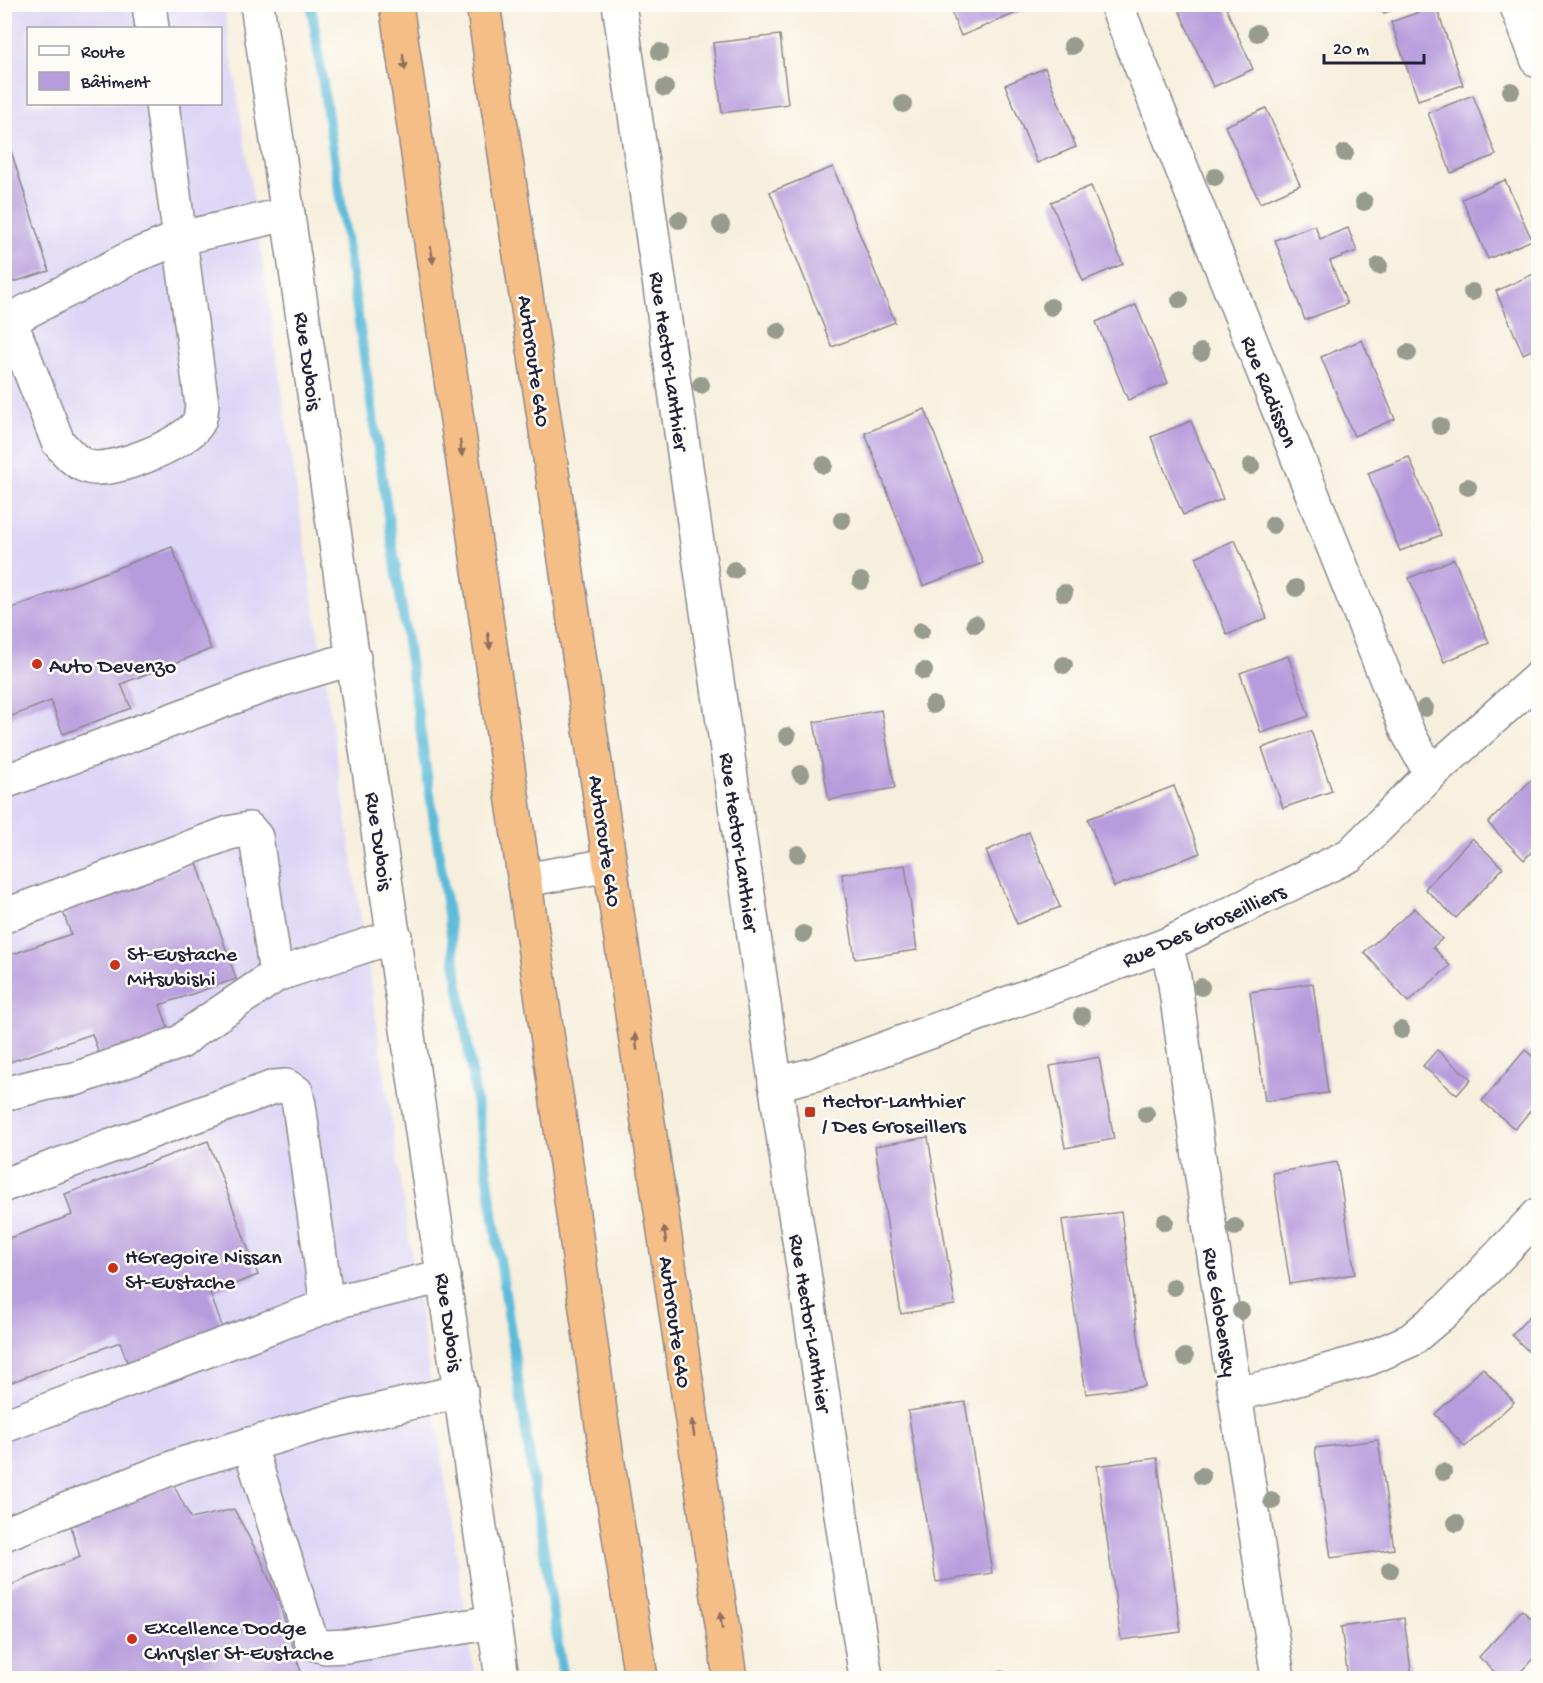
<svg xmlns="http://www.w3.org/2000/svg" width="1543" height="1683" viewBox="0 0 1543 1683" font-family="'Gochi Hand',sans-serif">
<style>
.built{fill:#ddd5f6;fill-rule:evenodd}
.lines{fill:none;stroke-linecap:round;stroke-linejoin:round}
.stream{stroke:#5bbbd9;stroke-width:10}
.building{fill:#b79cdd}
.minor-casing{stroke:#8c888c;stroke-width:36}
.highway-casing{stroke:#8c888c;stroke-width:36}
.minor{stroke:#fff;stroke-width:33}
.highway{stroke:#f6be87;stroke-width:33}
.tree{fill:#989c8f}
.oneway{fill:#8c7061}
.poi-dot{fill:#c8321e;stroke:#fdfcf7;stroke-width:2}
.labels{text-anchor:middle;stroke-width:5;stroke-linejoin:round;paint-order:stroke}
.street-label{font-size:22px;fill:#22223b;stroke:#fdfcf7}
.poi-label{font-size:22px;fill:#22223b;stroke:#fdfcf7;text-anchor:start}
</style>
<rect width="100%" height="100%" fill="#fdfcf7"/>
<filter id="ink" filterUnits="userSpaceOnUse"><feTurbulence type="fractalNoise" baseFrequency=".0167" numOctaves="2"/><feDisplacementMap in="SourceGraphic" scale="12" xChannelSelector="R" yChannelSelector="G"/><feConvolveMatrix kernelMatrix="1 2 1 2 8 2 1 2 1" color-interpolation-filters="sRGB"/></filter>
<filter id="wash" filterUnits="userSpaceOnUse"><feTurbulence type="fractalNoise" baseFrequency=".008" numOctaves="4" result="noise"/><feDisplacementMap in="SourceGraphic" scale="24" xChannelSelector="R" yChannelSelector="G"/><feGaussianBlur stdDeviation="1.35" result="paint"/><feColorMatrix in="noise" values="0 0 0 0 0 0 0 0 0 0 0 0 0 0 0 0 0 1.4 0 .05"/><feComposite in="paint" operator="in"/></filter>
<g filter="url(#wash)">
<rect width="100%" height="100%" fill="#f7efdd"/>
<!-- built -->
<path class="built" d="M5 5H224L475 1678H5ZM28 28H220V104H28Z"/>
<g class="lines">
<!-- stream -->
<polyline class="stream" points="311,4 563,1678"/>
</g>
<g id="blocks">
<!-- building -->
<g class="building">
<polygon points="948,4 1024,4 1026,9 961,36"/>
<polygon points="1190,4 1224,4 1253,69 1213,87 1179,10"/>
<polygon points="1381,4 1408,4 1408,5 1384,13"/>
<polygon points="1436,6 1463,85 1418,100 1391,22"/>
<polygon points="780,35 788,104 722,113 713,43"/>
<polygon points="1045,68 1076,147 1037,163 1005,85"/>
<polygon points="1473,95 1496,155 1451,173 1428,113"/>
<polygon points="1266,108 1300,185 1260,203 1225,126"/>
<polygon points="4,129 49,271 4,285"/>
<polygon points="833,167 895,322 832,347 770,192"/>
<polygon points="1505,180 1532,240 1488,259 1462,199"/>
<polygon points="1091,186 1123,264 1083,281 1051,202"/>
<polygon points="1315,225 1320,239 1348,228 1357,251 1330,261 1347,304 1305,320 1275,240"/>
<polygon points="1538,272 1538,347 1523,354 1496,291"/>
<polygon points="1136,305 1168,383 1128,400 1096,322"/>
<polygon points="1362,340 1395,419 1354,436 1321,357"/>
<polygon points="925,409 983,563 923,586 865,433"/>
<polygon points="1191,421 1223,499 1183,515 1151,437"/>
<polygon points="1409,457 1441,535 1400,551 1368,473"/>
<polygon points="1235,540 1267,618 1227,635 1196,557"/>
<polygon points="172,547 211,649 121,684 131,708 63,734 51,701 4,719 4,611"/>
<polygon points="1454,559 1489,643 1444,662 1409,578"/>
<polygon points="1288,656 1309,716 1261,733 1240,673"/>
<polygon points="881,710 895,788 829,800 814,722"/>
<polygon points="1311,731 1332,791 1283,808 1262,748"/>
<polygon points="1532,779 1538,786 1538,845 1524,860 1488,823"/>
<polygon points="1174,786 1200,853 1114,887 1088,819"/>
<polygon points="1029,832 1060,907 1017,924 986,851"/>
<polygon points="1472,838 1503,868 1456,918 1425,889"/>
<polygon points="197,863 236,979 160,1005 172,1039 102,1063 92,1034 4,1064 4,957 71,934 62,909"/>
<polygon points="905,865 917,950 855,959 842,874"/>
<polygon points="1415,908 1442,939 1433,947 1450,966 1408,1002 1364,952"/>
<polygon points="1313,983 1328,1093 1265,1101 1250,992"/>
<polygon points="1437,1050 1471,1079 1457,1095 1423,1066"/>
<polygon points="1525,1050 1538,1061 1538,1102 1515,1129 1482,1101"/>
<polygon points="1099,1057 1114,1139 1065,1148 1050,1066"/>
<polygon points="928,1137 955,1305 901,1314 875,1146"/>
<polygon points="208,1141 258,1275 210,1293 226,1337 131,1373 120,1342 4,1385 4,1240 72,1215 65,1194"/>
<polygon points="1337,1162 1355,1274 1290,1284 1273,1173"/>
<polygon points="1121,1212 1145,1386 1086,1394 1062,1220"/>
<polygon points="1538,1307 1538,1361 1512,1335"/>
<polygon points="1483,1368 1514,1402 1465,1447 1435,1414"/>
<polygon points="965,1402 992,1573 936,1582 908,1411"/>
<polygon points="1378,1440 1394,1549 1331,1558 1315,1448"/>
<polygon points="1157,1458 1181,1632 1121,1640 1097,1466"/>
<polygon points="173,1484 191,1519 234,1509 261,1560 277,1597 303,1678 4,1678 4,1588 80,1557 71,1526"/>
<polygon points="1522,1610 1538,1625 1538,1653 1515,1678 1501,1678 1479,1657"/>
<polygon points="1404,1618 1412,1678 1348,1678 1341,1627"/>
<polygon points="1003,1671 1005,1678 963,1678 963,1677"/>
</g>
</g>
</g>
<g filter="url(#ink)">
<use href="#blocks" fill-opacity="0" stroke="#8c888c" stroke-width="1.5"/>
<g class="lines">
<defs>
<g id="minor">
<polyline points="149,4 152,28"/>
<polyline points="257,4 502,1678"/>
<polyline points="619,4 781,1122 866,1678"/>
<polyline points="1116,4 1408,733 1431,774"/>
<polyline points="1516,4 1538,61"/>
<path d="M10 320 58 442C66 451 74 462 86 466 107 476 186 444 198 423 201 419 201 411 202 405L162 104"/>
<polyline points="4,323 132,257 180,238 288,214"/>
<polyline points="4,782 280,680 354,658"/>
<polyline points="524,880 610,865"/>
<polyline points="4,916 229,833 249,829 256,837 276,975"/>
<polyline points="1166,945 1174,977 1199,1157 1278,1678"/>
<polyline points="775,1084 816,1074 1166,945 1350,855 1431,774 1538,678"/>
<polyline points="4,1094 48,1083 75,1079 181,1042 195,1030 276,975 395,936"/>
<polyline points="4,1185 274,1087 286,1086 296,1092 299,1105 327,1306"/>
<polyline points="1235,1394 1277,1385 1368,1359 1411,1340 1450,1307 1538,1215"/>
<polyline points="4,1426 343,1300 444,1276"/>
<polyline points="249,1444 312,1643 325,1647 347,1646 494,1622"/>
<polyline points="4,1534 182,1464 324,1423 461,1391"/>
</g>
<g id="highway">
<polyline points="396,4 567,1170 601,1418 641,1678"/>
<polyline points="483,4 730,1678"/>
</g>
</defs>
<!-- minor casing -->
<use href="#minor" class="minor-casing"/>
<!-- highway casing -->
<use href="#highway" class="highway-casing"/>
<!-- minor -->
<use href="#minor" class="minor"/>
<!-- highway -->
<use href="#highway" class="highway"/>
</g>
<!-- trees -->
<g class="tree">
<circle cx="1257" cy="33" r="9"/>
<circle cx="1072" cy="46" r="9"/>
<circle cx="660" cy="52" r="9"/>
<circle cx="665" cy="88" r="9"/>
<circle cx="1511" cy="91" r="9"/>
<circle cx="903" cy="104" r="9"/>
<circle cx="1345" cy="153" r="9"/>
<circle cx="1215" cy="177" r="9"/>
<circle cx="1364" cy="202" r="9"/>
<circle cx="679" cy="220" r="9"/>
<circle cx="721" cy="225" r="9"/>
<circle cx="1379" cy="266" r="9"/>
<circle cx="1472" cy="292" r="9"/>
<circle cx="1180" cy="300" r="9"/>
<circle cx="1051" cy="307" r="9"/>
<circle cx="778" cy="331" r="9"/>
<circle cx="1201" cy="352" r="9"/>
<circle cx="1408" cy="353" r="9"/>
<circle cx="701" cy="385" r="9"/>
<circle cx="1440" cy="426" r="9"/>
<circle cx="824" cy="465" r="9"/>
<circle cx="1251" cy="466" r="9"/>
<circle cx="1468" cy="487" r="9"/>
<circle cx="842" cy="520" r="9"/>
<circle cx="1273" cy="525" r="9"/>
<circle cx="734" cy="570" r="9"/>
<circle cx="861" cy="581" r="9"/>
<circle cx="1296" cy="588" r="9"/>
<circle cx="1064" cy="593" r="9"/>
<circle cx="975" cy="624" r="9"/>
<circle cx="921" cy="631" r="9"/>
<circle cx="1064" cy="665" r="9"/>
<circle cx="924" cy="671" r="9"/>
<circle cx="933" cy="705" r="9"/>
<circle cx="1425" cy="708" r="9"/>
<circle cx="787" cy="736" r="9"/>
<circle cx="801" cy="774" r="9"/>
<circle cx="798" cy="854" r="9"/>
<circle cx="803" cy="934" r="9"/>
<circle cx="1201" cy="987" r="9"/>
<circle cx="1082" cy="1016" r="9"/>
<circle cx="1401" cy="1030" r="9"/>
<circle cx="1146" cy="1114" r="9"/>
<circle cx="1165" cy="1222" r="9"/>
<circle cx="1235" cy="1227" r="9"/>
<circle cx="1174" cy="1287" r="9"/>
<circle cx="1241" cy="1311" r="9"/>
<circle cx="1185" cy="1357" r="9"/>
<circle cx="1443" cy="1472" r="9"/>
<circle cx="1202" cy="1476" r="9"/>
<circle cx="1272" cy="1501" r="9"/>
<circle cx="1456" cy="1523" r="9"/>
<circle cx="1390" cy="1570" r="9"/>
</g>
<!-- one-way arrows -->
<defs><path id="oneway-solid" d="M-6-.8H1V-3.2L6.5 0L1 3.2V.8H-6Z" transform="scale(1.5)"/></defs>
<g class="oneway">
<use href="#oneway-solid" transform="translate(404 62) rotate(82)"/>
<use href="#oneway-solid" transform="translate(432 255) rotate(82)"/>
<use href="#oneway-solid" transform="translate(461 448) rotate(82)"/>
<use href="#oneway-solid" transform="translate(489 641) rotate(82)"/>
<use href="#oneway-solid" transform="translate(636 1042) rotate(-98)"/>
<use href="#oneway-solid" transform="translate(665 1235) rotate(-98)"/>
<use href="#oneway-solid" transform="translate(693 1428) rotate(-98)"/>
<use href="#oneway-solid" transform="translate(721 1621) rotate(-98)"/>
</g>
</g>
<!-- markers -->
<g class="poi-dot">
<circle cx="37" cy="664" r="6"/>
<circle cx="115" cy="965" r="6"/>
<rect x="804" y="1106" width="12" height="12" rx="3"/>
<circle cx="113" cy="1268" r="6"/>
<circle cx="132" cy="1639" r="6"/>
</g>
<g class="labels">
<!-- street labels -->
<g class="street-label">
<text transform="translate(310 361) rotate(82)" y="8">Rue Dubois</text>
<text transform="translate(536 361) rotate(82)" y="8">Autoroute 640</text>
<text transform="translate(671 361) rotate(82)" y="8">Rue Hector-Lanthier</text>
<text transform="translate(1271 391) rotate(68)" y="8">Rue Radisson</text>
<text transform="translate(381 841) rotate(82)" y="8">Rue Dubois</text>
<text transform="translate(607 841) rotate(82)" y="8">Autoroute 640</text>
<text transform="translate(741 842) rotate(82)" y="8">Rue Hector-Lanthier</text>
<text transform="translate(1203 924) rotate(-24)" y="8">Rue Des Groseilliers</text>
<text transform="translate(1222 1312) rotate(81)" y="8">Rue Globensky</text>
<text transform="translate(451 1322) rotate(82)" y="8">Rue Dubois</text>
<text transform="translate(677 1322) rotate(82)" y="8">Autoroute 640</text>
<text transform="translate(812 1323) rotate(81)" y="8">Rue Hector-Lanthier</text>
</g>
<!-- poi labels -->
<g class="poi-label">
<text x="49" y="672">Auto Devenzo</text>
<text x="127" y="960">St-Eustache<tspan x="127" dy="25">Mitsubishi</tspan></text>
<text x="822" y="1107">Hector-Lanthier<tspan x="822" dy="25">/ Des Groseillers</tspan></text>
<text x="125" y="1263">HGregoire Nissan<tspan x="125" dy="25">St-Eustache</tspan></text>
<text x="144" y="1634">Excellence Dodge<tspan x="144" dy="25">Chrysler St-Eustache</tspan></text>
</g>
</g>
<!-- margin -->
<rect width="1543" height="1683" fill="none" stroke="#fdfcf7" stroke-width="24"/>
<!-- legend -->
<rect x="27" y="27" width="195" height="78" fill="#fdfcf7" stroke="#a5a5ac" stroke-width="1.5"/>
<rect x="39" y="46" width="30" height="9" fill="#ffffff" stroke="#a5a5ac" stroke-width="1.5"/>
<text x="81" y="57" font-size="18" fill="#22223b">Route</text>
<rect x="39" y="72" width="30" height="18" fill="#b79cdd" stroke="#a5a5ac" stroke-width="1.5"/>
<text x="81" y="87" font-size="18" fill="#22223b">Bâtiment</text>
<!-- scale -->
<path d="M1324 54v9h100v-9" fill="none" stroke="#22223b" stroke-width="3"/>
<text x="1333" y="54" font-size="18" fill="#22223b" stroke="#fdfcf7" stroke-width="4.5" paint-order="stroke">20 m</text>
</svg>
